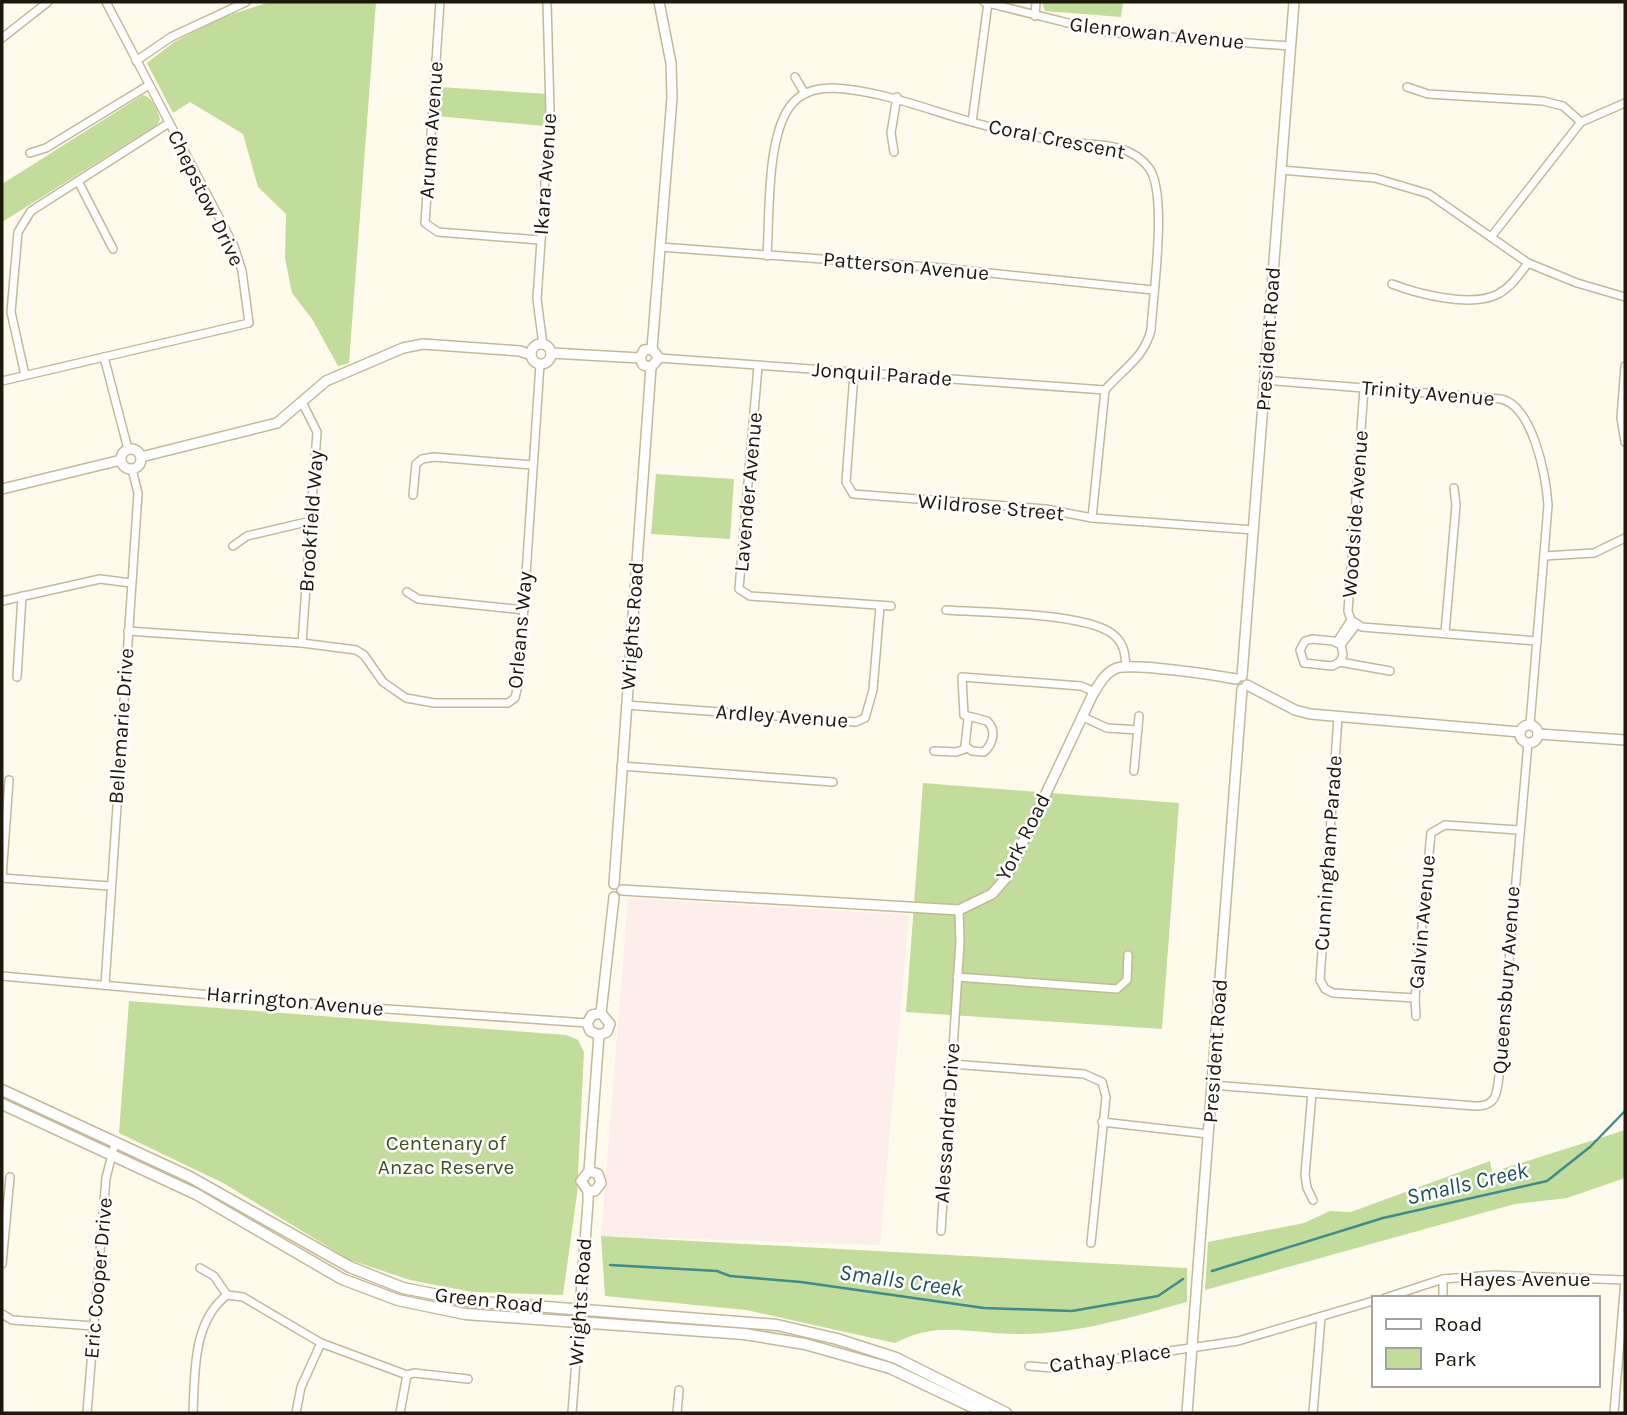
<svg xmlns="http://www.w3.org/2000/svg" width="1627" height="1415" viewBox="0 0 1627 1415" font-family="Karla,sans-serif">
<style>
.commercial{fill:#fdedeb}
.green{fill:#c1dc9b}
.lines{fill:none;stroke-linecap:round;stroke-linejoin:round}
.stream{stroke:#3c8d8e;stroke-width:2.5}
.minor-casing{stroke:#c4b996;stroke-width:10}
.tertiary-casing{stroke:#c4b996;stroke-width:12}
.secondary-casing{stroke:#c4b996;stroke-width:13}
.minor{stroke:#fff;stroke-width:7}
.tertiary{stroke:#fff;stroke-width:9}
.secondary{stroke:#fff;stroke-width:10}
.labels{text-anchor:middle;stroke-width:5;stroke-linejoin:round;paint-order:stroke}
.street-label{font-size:21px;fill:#1c180b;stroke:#fff}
.park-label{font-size:21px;fill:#3d501c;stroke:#fff}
.water-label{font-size:23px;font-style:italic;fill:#1f5255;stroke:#fff}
</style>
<rect width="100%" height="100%" fill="#fffbec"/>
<!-- commercial -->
<polygon class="commercial" points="628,898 909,915 880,1245 601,1236"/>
<!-- green -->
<g class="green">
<polygon points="270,2 376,2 349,363 338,366 312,319 292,293 285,258 286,214 258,187 243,134 190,102 173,113 147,63 174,42 223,17"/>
<polygon points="1042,2 1123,2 1121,17 1045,11"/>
<polygon points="439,87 548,94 543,126 437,116"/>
<path d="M143 95C153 98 157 109 160 119L157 125 2 222V184Z"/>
<polygon points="656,474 734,479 730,539 651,534"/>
<polygon points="923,783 1179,803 1162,1029 906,1012"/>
<polygon points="129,1001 566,1035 578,1040 584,1052 577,1194 563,1295 472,1292 410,1280 350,1260 223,1183 119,1133"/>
<polygon points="1625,1130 1625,1178 1567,1198 1515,1204 1205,1290 1208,1242 1304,1223 1330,1211 1351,1212 1490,1161 1492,1172"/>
<path d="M601 1236 1187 1268V1302C1131 1317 1075 1335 1017 1334 971 1334 939 1320 895 1343L746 1310 605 1296Z"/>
</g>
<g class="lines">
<!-- stream -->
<g class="stream">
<polyline points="610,1265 717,1271 730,1276 801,1282 984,1308 1072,1311 1158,1296 1183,1279"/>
<polyline points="1212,1271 1383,1218 1547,1181 1590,1147 1625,1111"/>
</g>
<defs>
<g id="minor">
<polyline points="440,2 425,223 438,232 540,240"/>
<polyline points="984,2 1104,32 1290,46"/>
<polyline points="1035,16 1036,2"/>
<polyline points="2,38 48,2"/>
<polyline points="136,61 171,37 246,2"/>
<polyline points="795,77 805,94"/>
<polyline points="1407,87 1428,94 1543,101 1563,106 1581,122"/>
<polyline points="972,122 988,3"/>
<polyline points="894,152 891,133 897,97"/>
<polyline points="30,153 46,148 149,85"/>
<polyline points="1281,170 1375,178 1429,194 1528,263 1577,283 1625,297"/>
<polyline points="78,181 113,249"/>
<polyline points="1491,237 1581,122 1625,103"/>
<polyline points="660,247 942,268 1153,290"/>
<path d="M767 256C770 216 765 123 798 98 808 90 821 88 833 88 883 91 925 109 972 122 999 130 1028 135 1055 141 1086 146 1128 139 1149 168 1168 194 1153 294 1151 330 1144 358 1123 369 1105 390L1092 518"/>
<path d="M1392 284C1418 294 1472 308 1498 294 1511 287 1519 275 1528 263"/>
<polyline points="543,345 537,299 550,111 547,2"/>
<polyline points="104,357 128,449"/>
<polyline points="659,358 1105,390"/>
<polyline points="758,366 739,589 750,596 891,606"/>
<polyline points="1625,366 1621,418 1625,442"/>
<polyline points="854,373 846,482 853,494 1046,509 1092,518 1254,530"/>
<polyline points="25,375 11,312 18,232 31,211 169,123"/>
<path d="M1264 380 1501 399C1533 406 1546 476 1548 505L1530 724"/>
<polyline points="2,381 249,323 242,271 234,246 106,2"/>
<polyline points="1364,388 1348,611 1351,620 1362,627 1537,641"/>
<polyline points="413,495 416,464 422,459 434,457 532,465"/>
<polyline points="233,546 247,536 311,521"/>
<polyline points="1544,556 1594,553 1625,538"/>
<polyline points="407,592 418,599 524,610"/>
<polyline points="2,601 100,579 131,583"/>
<path d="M946 610C982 613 1093 612 1116 637 1125 646 1125 656 1126 667"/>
<polyline points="128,631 302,643 356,650 364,655 383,682 406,698 434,703 508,703 515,698 519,680 540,364"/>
<polyline points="1445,633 1456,505 1454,488"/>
<polygon points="1312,639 1333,641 1341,645 1343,655 1340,662 1332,666 1304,663 1300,650 1305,641"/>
<polyline points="1337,642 1351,620"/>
<polyline points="302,643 317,432 302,402"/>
<polyline points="1341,645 1357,624"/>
<polyline points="1340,662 1390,671"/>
<polyline points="17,677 22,596"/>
<polyline points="626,705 856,722 865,718 873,690 880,606"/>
<polyline points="1083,717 1107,728 1138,730"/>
<polyline points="1338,717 1320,980 1325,989 1333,993 1415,998"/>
<path d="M968 719 965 746 972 751 984 752C993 744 997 730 987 721L964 715 962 677 1081 686 1095 692"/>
<polyline points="934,751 956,752 968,748"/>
<polyline points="621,766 833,782"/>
<polyline points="1134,771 1139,716"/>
<polyline points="2,878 109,886"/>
<polyline points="2,878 9,780"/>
<polyline points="2,976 301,1003 587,1023"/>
<polyline points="957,977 1117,989 1127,980 1128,955"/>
<polyline points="105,985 138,493 132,469"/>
<polyline points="1416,1016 1415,998 1431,833 1445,825 1518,830"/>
<polyline points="951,1064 1084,1074 1102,1082 1106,1097 1091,1243"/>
<path d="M1212 1085 1475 1106C1496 1107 1497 1094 1499 1076L1528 743"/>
<polyline points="1312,1093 1305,1175 1307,1188 1313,1200"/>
<polyline points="1102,1122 1208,1134"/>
<polyline points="941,1231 960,942 959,910"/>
<polyline points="2,1264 10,1177"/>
<polyline points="200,1268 214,1276 227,1295"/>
<polyline points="227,1295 243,1297 321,1343 407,1375"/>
<polyline points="1385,1298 1443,1279 1493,1275 1625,1280"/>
<polyline points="1443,1298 1443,1279"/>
<polyline points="2,1314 12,1320 94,1326"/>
<polyline points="1029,1366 1053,1368 1238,1341 1373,1301"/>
<polyline points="407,1375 414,1373 468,1379"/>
<polyline points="87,1413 106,1178 115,1143"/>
<path d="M193 1413C195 1374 192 1322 227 1295"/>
<polyline points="296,1413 301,1387 321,1343"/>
<polyline points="400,1413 407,1375"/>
<polyline points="572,1413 579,1322"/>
<polyline points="677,1413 679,1390"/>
<polyline points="1313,1413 1321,1318"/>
<polyline points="1614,1413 1625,1280"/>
</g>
<g id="tertiary">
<circle cx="541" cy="354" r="10"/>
<polyline points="652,349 672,98 671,63 659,2"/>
<polyline points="551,353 640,358"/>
<polyline points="651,367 643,365 640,358 644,350 652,349"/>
<polyline points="651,367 659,358 652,349"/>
<circle cx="131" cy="459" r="10"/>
<polyline points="141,457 277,423 326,381 403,348 423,344 520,351 531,355"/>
<polyline points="2,489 121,460"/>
<polyline points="1242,676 1294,2"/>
<polyline points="1247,685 1295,710 1310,714 1520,732"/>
<circle cx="1529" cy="734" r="9"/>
<polyline points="1539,734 1625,740"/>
<polyline points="614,884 651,367"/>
<path d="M622 890 959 910 992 894 1006 878 1092 696C1098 686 1105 672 1117 668 1136 663 1214 675 1236 679"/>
<polyline points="601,1013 614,897"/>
<polyline points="599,1035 590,1031 587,1023 592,1015 601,1013"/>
<polyline points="599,1035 607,1032 610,1024 601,1013"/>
<polyline points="588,1191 595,1191 601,1183 598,1174 589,1171"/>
<polyline points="579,1322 588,1202 588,1191 581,1181 589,1171 599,1035"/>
<polyline points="1187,1413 1242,689"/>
</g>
<g id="secondary">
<polyline points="2,1090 190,1177 350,1267 403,1288 468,1301 777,1325 837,1339 896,1358 1006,1413"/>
<polyline points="2,1104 196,1194 342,1279 398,1300 465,1314 744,1334 805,1344 890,1368 985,1413"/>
</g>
</defs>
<!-- minor casing -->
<use href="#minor" class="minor-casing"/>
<!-- tertiary casing -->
<use href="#tertiary" class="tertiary-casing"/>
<!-- secondary casing -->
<use href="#secondary" class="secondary-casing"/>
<!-- minor -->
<use href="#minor" class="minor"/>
<!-- tertiary -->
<use href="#tertiary" class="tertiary"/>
<!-- secondary -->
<use href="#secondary" class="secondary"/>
</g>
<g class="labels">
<!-- street labels -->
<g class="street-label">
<text transform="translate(1157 33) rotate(6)" y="7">Glenrowan Avenue</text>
<text transform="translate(431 130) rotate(-86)" y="7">Aruma Avenue</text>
<text transform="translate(1057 139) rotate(11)" y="7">Coral Crescent</text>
<text transform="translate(545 174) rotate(-86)" y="7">Ikara Avenue</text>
<text transform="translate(206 198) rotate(64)" y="7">Chepstow Drive</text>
<text transform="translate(906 266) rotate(5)" y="7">Patterson Avenue</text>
<text transform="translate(1268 339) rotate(-86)" y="7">President Road</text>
<text transform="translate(882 374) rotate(4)" y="7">Jonquil Parade</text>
<text transform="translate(1428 393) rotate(5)" y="7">Trinity Avenue</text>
<text transform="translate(748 492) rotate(-85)" y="7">Lavender Avenue</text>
<text transform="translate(991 507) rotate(5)" y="7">Wildrose Street</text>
<text transform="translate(1355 514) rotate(-86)" y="7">Woodside Avenue</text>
<text transform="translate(311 521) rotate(-86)" y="7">Brookfield Way</text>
<text transform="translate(632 626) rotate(-86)" y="7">Wrights Road</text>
<text transform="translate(520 630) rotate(-85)" y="7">Orleans Way</text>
<text transform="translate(782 716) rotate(4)" y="7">Ardley Avenue</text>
<text transform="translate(121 726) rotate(-86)" y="7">Bellemarie Drive</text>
<text transform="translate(1023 837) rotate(-63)" y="7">York Road</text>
<text transform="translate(1328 853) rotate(-86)" y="7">Cunningham Parade</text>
<text transform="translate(1422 922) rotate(-85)" y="7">Galvin Avenue</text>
<text transform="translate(1506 980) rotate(-86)" y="7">Queensbury Avenue</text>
<text transform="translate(295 1001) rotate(5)" y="7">Harrington Avenue</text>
<text transform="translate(1215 1051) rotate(-86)" y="7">President Road</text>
<text transform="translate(947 1123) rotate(-86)" y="7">Alessandra Drive</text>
<text transform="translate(98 1278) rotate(-85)" y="7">Eric Cooper Drive</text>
<text x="1525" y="1286">Hayes Avenue</text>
<text transform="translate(489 1300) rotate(6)" y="7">Green Road</text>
<text transform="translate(580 1302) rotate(-86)" y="7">Wrights Road</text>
<text transform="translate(1110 1358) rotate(-7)" y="7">Cathay Place</text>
</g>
<!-- park labels -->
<g class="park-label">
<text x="446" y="1150">Centenary of<tspan x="446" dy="24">Anzac Reserve</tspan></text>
</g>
<!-- water labels -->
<g class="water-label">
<text transform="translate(1467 1183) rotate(-13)" y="8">Smalls Creek</text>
<text transform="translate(901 1280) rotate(8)" y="8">Smalls Creek</text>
</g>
</g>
<!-- border -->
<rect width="1627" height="1415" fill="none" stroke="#1c180b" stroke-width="7"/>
<!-- legend -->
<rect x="1372" y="1296" width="228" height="91" fill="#ffffff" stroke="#a4a39d" stroke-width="2"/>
<rect x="1386" y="1319" width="35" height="10" fill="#ffffff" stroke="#a4a39d" stroke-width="2"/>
<text x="1434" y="1331" font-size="21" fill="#1c180b">Road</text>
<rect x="1386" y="1348" width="35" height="21" fill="#c1dc9b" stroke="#a4a39d" stroke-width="2"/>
<text x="1434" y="1366" font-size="21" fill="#1c180b">Park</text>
</svg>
